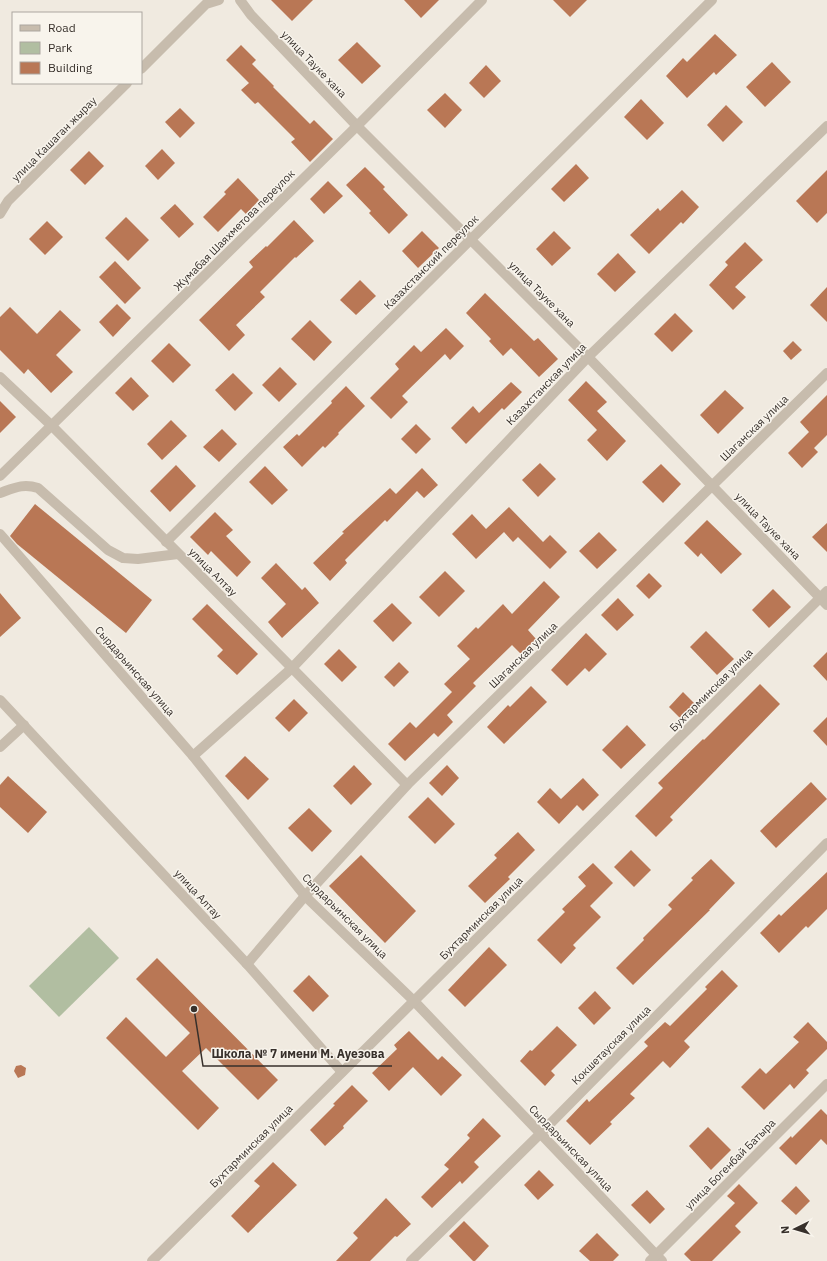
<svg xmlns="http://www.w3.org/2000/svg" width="827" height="1261" viewBox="0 0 827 1261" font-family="'IBM Plex Sans',sans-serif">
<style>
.green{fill:#b1bea1}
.building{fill:#b97755}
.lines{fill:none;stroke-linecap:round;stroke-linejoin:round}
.minor{stroke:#c7bcad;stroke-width:10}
.labels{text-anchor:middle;stroke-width:3;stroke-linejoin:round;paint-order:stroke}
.street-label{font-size:11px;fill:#37302b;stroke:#f8f4ec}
.leader{fill:none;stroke:#37302b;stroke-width:1.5}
.callout-dot{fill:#37302b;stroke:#f8f4ec;stroke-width:1.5}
.callout-label{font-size:12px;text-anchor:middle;font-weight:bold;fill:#37302b;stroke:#f8f4ec;stroke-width:3;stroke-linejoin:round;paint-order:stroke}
</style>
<rect width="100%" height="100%" fill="#f0eae0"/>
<!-- green -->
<polygon class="green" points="89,927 119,958 59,1017 29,986"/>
<!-- building -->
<g class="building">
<polygon points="271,0 313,0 292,21"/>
<polygon points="404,0 439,0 421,18"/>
<polygon points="553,0 587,0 570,17"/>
<polygon points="715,34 737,55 716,75 714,72 687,98 666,76 683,58 687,62"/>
<polygon points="357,42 381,66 362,84 338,60"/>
<polygon points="241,45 256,60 252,64 274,86 273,87 310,124 314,120 333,139 310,162 291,142 295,139 258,102 255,104 241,90 249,83 226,60"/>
<polygon points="772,62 791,82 765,107 746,87"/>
<polygon points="486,65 501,81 484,98 469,83"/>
<polygon points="445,93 462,110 445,128 427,110"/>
<polygon points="641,99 664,123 647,140 624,117"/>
<polygon points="726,105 743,122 723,142 707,125"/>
<polygon points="180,108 195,123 180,138 165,122"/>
<polygon points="162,149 175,163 158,180 145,166"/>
<polygon points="89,151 104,166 85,185 70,170"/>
<polygon points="576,164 589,178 564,202 551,189"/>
<polygon points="365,167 385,187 383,189 408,215 389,234 369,213 371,211 346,185"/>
<polygon points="827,170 827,213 817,223 796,201"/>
<polygon points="238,178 259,200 246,214 241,209 218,232 203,217 226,194 224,192"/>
<polygon points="328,181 343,196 324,214 310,199"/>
<polygon points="682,190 699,207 683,224 681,222 649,254 630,235 658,208 660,211"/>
<polygon points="175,204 194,224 179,238 160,218"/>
<polygon points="126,217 149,240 128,261 105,238"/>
<polygon points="294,220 314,241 296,258 295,257 260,292 265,297 236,325 245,335 229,351 199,320 253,267 249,262 266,246 267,247"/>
<polygon points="47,221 63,237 45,255 29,239"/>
<polygon points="422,231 439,248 418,268 402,251"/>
<polygon points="554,231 571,248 552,266 536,249"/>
<polygon points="745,242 763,260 735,287 746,297 733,310 709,285 728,265 725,262"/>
<polygon points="618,253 636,272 615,292 597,274"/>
<polygon points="115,261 141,288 125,304 99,277"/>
<polygon points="360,280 376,296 356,315 340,300"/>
<polygon points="827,287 827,322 810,305"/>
<polygon points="485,293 534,341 538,338 558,359 539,377 511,348 503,356 489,341 491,339 466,313"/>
<polygon points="117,304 131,318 113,337 99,322"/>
<polygon points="10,307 37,334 60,310 81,330 56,355 73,372 51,393 28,369 24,374 0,350 0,317"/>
<polygon points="675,313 693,331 672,352 654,334"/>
<polygon points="310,320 332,342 314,361 291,339"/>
<polygon points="446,328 464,346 450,360 445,354 402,396 408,402 391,419 370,398 399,369 395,364 414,345 421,352"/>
<polygon points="793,341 802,350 791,360 783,351"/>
<polygon points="169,343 191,365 173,383 151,361"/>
<polygon points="280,367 297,384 279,402 262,385"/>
<polygon points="233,373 253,393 235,411 215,390"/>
<polygon points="131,377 149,396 133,411 115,393"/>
<polygon points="586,381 607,402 597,411 626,441 607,461 587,440 597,430 568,400"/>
<polygon points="511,382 522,392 504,410 502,408 466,444 451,428 473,406 479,413"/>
<polygon points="346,386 365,406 338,433 339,434 325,448 323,446 302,467 283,447 297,434 299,436 332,403 331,401"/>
<polygon points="725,390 744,408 718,434 700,415"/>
<polygon points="827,395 827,435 814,448 818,452 802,468 788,453 809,432 800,422"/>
<polygon points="0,401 16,417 0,433"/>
<polygon points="171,420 187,436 162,460 147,444"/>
<polygon points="416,424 431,439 416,454 401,439"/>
<polygon points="222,429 237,444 219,462 203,447"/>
<polygon points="540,463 556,479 538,497 522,480"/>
<polygon points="661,464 681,484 663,503 642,482"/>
<polygon points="176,465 196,486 170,512 150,491"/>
<polygon points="265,466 288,490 272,505 249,482"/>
<polygon points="422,468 438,485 424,498 417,491 387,522 385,520 345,560 347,563 330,581 313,563 344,533 342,532 390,488 396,494"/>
<polygon points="35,504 152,600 126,633 17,544 10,536"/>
<polygon points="509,507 543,542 550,535 567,552 550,569 518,537 513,542 504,532 476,559 452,534 472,514 486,529"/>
<polygon points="215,512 233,530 226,536 251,562 237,577 211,551 208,555 190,537"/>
<polygon points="707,520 742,554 721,574 701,553 698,557 684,543"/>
<polygon points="827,523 827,552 812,537"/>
<polygon points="599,532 617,550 597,569 579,551"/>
<polygon points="276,563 302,590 305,587 319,603 282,638 268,622 286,604 261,578"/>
<polygon points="445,571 465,591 439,617 419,597"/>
<polygon points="649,573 662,586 649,599 636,586"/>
<polygon points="544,581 560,597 528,630 536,639 521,654 512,645 473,683 476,686 447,715 453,722 438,737 434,733 405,761 388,744 410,722 416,728 452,692 444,684 470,659 457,646 476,627 478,629 503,604 512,614"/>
<polygon points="773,589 791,607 769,628 752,610"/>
<polygon points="0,593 21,618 0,637"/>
<polygon points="618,598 634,615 617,631 601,615"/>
<polygon points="392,603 412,623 393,642 373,621"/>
<polygon points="207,604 258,654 237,675 217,656 223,650 192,619"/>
<polygon points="706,631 734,659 717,675 690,647"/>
<polygon points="586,633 607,654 589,672 585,668 567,686 551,670"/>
<polygon points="339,649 357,667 342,682 324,664"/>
<polygon points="827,652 827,681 813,666"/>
<polygon points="399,662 409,672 394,687 384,677"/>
<polygon points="760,684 780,704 670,817 673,820 656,837 635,816 663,788 658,783 703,739 704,740"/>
<polygon points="531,686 547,702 504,744 487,727 508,705 510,707"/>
<polygon points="683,692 698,707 683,721 669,707"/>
<polygon points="294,699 308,713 289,732 275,718"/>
<polygon points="827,717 827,746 813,731"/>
<polygon points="627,725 646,745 621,769 602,750"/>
<polygon points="245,756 269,779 248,800 225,776"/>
<polygon points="354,765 372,784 351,805 333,786"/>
<polygon points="447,765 459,778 442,796 429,783"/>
<polygon points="8,776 47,812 28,833 0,807 0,785"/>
<polygon points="583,778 599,795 583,811 577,805 559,824 537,802 550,788 561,799"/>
<polygon points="811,782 827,799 776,848 760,831"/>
<polygon points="428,797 455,824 435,844 408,817"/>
<polygon points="309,808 332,831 312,852 288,828"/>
<polygon points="518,832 535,850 508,877 510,879 485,903 468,886 497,858 494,855"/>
<polygon points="631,850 651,870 634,887 614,867"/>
<polygon points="361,855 416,911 385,943 329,886"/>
<polygon points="711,859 735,883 709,910 710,910 633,985 616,968 644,940 643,938 672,909 668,905 693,880 691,878"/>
<polygon points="593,863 613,883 590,906 601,917 573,945 576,948 561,964 537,940 565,912 562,909 586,886 578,877"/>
<polygon points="827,872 827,909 808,928 806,926 779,953 760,933 779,914 781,916"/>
<polygon points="489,947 507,965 465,1007 448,990"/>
<polygon points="157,958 278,1080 258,1100 206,1048 182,1071 219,1108 198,1130 106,1038 126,1017 166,1057 190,1033 136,979"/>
<polygon points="722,970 738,986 684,1041 690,1047 670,1068 663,1061 630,1094 635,1098 610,1122 612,1124 590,1145 566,1121 587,1099 589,1102 648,1046 644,1042 665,1022 670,1026 707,989 705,987"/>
<polygon points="309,975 329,996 313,1012 293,991"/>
<polygon points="595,991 611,1008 594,1025 578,1008"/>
<polygon points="808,1022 827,1042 827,1049 806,1070 809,1073 794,1089 790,1084 764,1110 741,1087 760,1068 766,1074 799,1042 793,1037"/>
<polygon points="557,1026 577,1045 551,1071 555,1075 545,1086 520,1061 530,1050 532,1051"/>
<polygon points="409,1031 438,1060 442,1056 462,1075 441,1096 413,1067 389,1091 372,1073 397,1049 394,1045"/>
<polygon points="21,1065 26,1068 25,1075 18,1078 14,1071 16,1066"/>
<polygon points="352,1085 368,1101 343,1126 344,1128 325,1146 310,1130 335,1105 333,1104"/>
<polygon points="821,1109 827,1115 827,1145 821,1139 796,1165 779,1148 791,1136 792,1138"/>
<polygon points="483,1118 501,1136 474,1162 479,1167 462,1184 460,1181 432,1208 421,1197 449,1169 444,1165 470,1138 467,1135"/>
<polygon points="708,1127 731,1150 711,1170 689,1146"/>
<polygon points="273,1162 297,1185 248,1233 231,1216 260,1186 254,1181"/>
<polygon points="539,1170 554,1185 538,1200 524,1185"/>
<polygon points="739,1184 758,1203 735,1226 741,1232 712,1261 691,1261 684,1254 735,1203 727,1196"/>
<polygon points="796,1186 810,1201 796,1215 781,1201"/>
<polygon points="647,1190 665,1209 650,1224 631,1205"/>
<polygon points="386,1198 411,1224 397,1237 395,1236 370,1261 336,1261 358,1238 353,1233"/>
<polygon points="464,1221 489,1246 475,1261 473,1261 449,1236"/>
<polygon points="597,1233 619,1255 613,1261 590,1261 579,1251"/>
</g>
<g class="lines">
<!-- minor -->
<g class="minor">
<polyline points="240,0 251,15 357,126 588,357 827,605"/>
<polyline points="141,69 206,4 219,0"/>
<polyline points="0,214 8,201 127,83"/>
<polyline points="0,377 52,426 292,668 407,785"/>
<polyline points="0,476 357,126 482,0"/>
<path d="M0 493C14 488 23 483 38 488L108 550 123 558 138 559 178 554"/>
<polyline points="0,534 193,756 305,896 414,1001 662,1261"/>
<polyline points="166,542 712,0"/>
<polyline points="0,700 247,964 342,1072"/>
<polyline points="0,747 24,725"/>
<polyline points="193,756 292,668 588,357 827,126"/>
<polyline points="247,964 305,896 407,785 827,373"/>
<polyline points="152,1261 827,591"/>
<polyline points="411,1261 540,1134 827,843"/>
<polyline points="650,1261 827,1084"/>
</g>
</g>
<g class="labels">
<!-- street labels -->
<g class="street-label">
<text transform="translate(314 64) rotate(46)" y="4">улица Тауке хана</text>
<text transform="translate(54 139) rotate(-45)" y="4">улица Кашаган жырау</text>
<text transform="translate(234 230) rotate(-45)" y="4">Жумабая Шаяхметова переулок</text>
<text transform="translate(431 262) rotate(-45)" y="4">Казахстанский переулок</text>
<text transform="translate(542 294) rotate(45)" y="4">улица Тауке хана</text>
<text transform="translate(546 384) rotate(-46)" y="4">Казахстанская улица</text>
<text transform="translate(754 428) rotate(-44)" y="4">Шаганская улица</text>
<text transform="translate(768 526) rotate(46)" y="4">улица Тауке хана</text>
<text transform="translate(213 572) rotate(45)" y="4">улица Алтау</text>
<text transform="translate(523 655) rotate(-44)" y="4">Шаганская улица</text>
<text transform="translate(135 671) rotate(49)" y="4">Сырдарьинская улица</text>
<text transform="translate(711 690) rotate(-45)" y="4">Бухтарминская улица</text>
<text transform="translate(198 894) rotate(47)" y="4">улица Алтау</text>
<text transform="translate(345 916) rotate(45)" y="4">Сырдарьинская улица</text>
<text transform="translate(481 918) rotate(-45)" y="4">Бухтарминская улица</text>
<text transform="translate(611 1045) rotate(-45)" y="4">Кокшетауская улица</text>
<text transform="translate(251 1146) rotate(-45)" y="4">Бухтарминская улица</text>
<text transform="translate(571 1148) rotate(46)" y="4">Сырдарьинская улица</text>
<text transform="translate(730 1164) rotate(-45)" y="4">улица Богенбай Батыра</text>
</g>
</g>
<!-- callouts -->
<path class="leader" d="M194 1009L203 1066H392"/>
<circle class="callout-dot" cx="194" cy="1009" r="4"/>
<g class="callout-label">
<text x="298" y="1058">Школа № 7 имени М. Ауезова</text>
</g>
<!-- legend -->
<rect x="12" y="12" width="130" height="72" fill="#f8f4ec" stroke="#aba69f"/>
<rect x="20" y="25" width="20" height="6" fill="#c7bcad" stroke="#aba69f"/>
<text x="48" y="32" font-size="12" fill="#37302b">Road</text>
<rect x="20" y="42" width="20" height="12" fill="#b1bea1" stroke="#aba69f"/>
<text x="48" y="52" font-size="12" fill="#37302b">Park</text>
<rect x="20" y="62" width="20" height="12" fill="#b97755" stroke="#aba69f"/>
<text x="48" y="72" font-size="12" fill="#37302b">Building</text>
<!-- north arrow -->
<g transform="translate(795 1229) rotate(265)" stroke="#f8f4ec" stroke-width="3" paint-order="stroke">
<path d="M0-3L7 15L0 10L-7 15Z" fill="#37302b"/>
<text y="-6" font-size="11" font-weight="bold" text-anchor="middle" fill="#37302b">N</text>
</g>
</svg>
